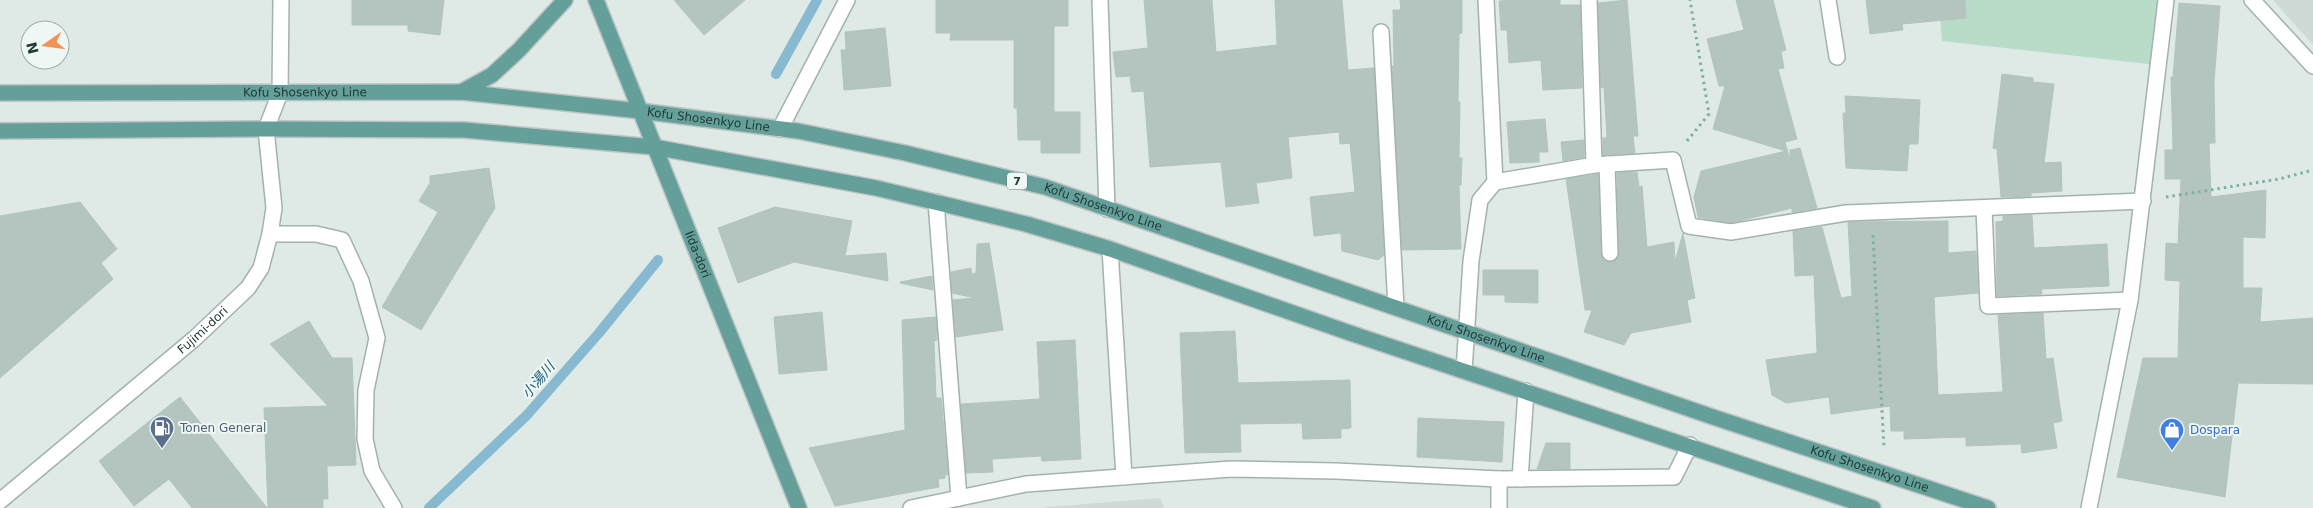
<svg xmlns="http://www.w3.org/2000/svg" width="2313" height="508" viewBox="0 0 2313 508" font-family="'DejaVu Sans','Noto Sans JP',sans-serif">
<style>
.built{fill:#cddad6}
.green{fill:#b8dcc7}
.lines{fill:none;stroke-linecap:round;stroke-linejoin:round}
.stream{stroke:#87bad0;stroke-width:10}
.building{fill:#b4c5c0;stroke:#b2c4bf}
.minor-casing{stroke:#a2b2af;stroke-width:18}
.major-casing{stroke:#bcc4c3;stroke-width:18}
.path{stroke:#7faea6;stroke-width:3;stroke-dasharray:2.5 4;stroke-linecap:butt}
.minor{stroke:#fff;stroke-width:15}
.major{stroke:#64a099;stroke-width:15}
.labels{text-anchor:middle;stroke-width:4;stroke-linejoin:round;paint-order:stroke}
.shield{fill:#eff7f4;stroke:#5e7370;stroke-width:1}
.shield-label{font-size:11px;font-weight:bold;fill:#203a37}
.street-label{font-size:12px;fill:#203a37;stroke:#eff7f4}
.service-label{font-size:12px;fill:#4e5e75;stroke:#eff7f4;text-anchor:start}
.shop-label{font-size:12px;fill:#366cbe;stroke:#eff7f4;text-anchor:start}
.water-label{font-size:14px;font-style:italic;fill:#1b5975;stroke:#eff7f4}
</style>
<rect width="100%" height="100%" fill="#dfeae7"/>
<!-- built -->
<g class="built">
<polygon points="2273,0 2313,0 2313,45"/>
<polygon points="1160,498 1164,508 1044,508 1048,507"/>
</g>
<!-- green -->
<polygon class="green" points="1939,0 2166,0 2157,65 1942,41"/>
<g class="lines">
<!-- stream -->
<g class="stream">
<polyline points="776,74 817,0"/>
<polyline points="429,508 527,415 599,333 658,260"/>
</g>
</g>
<!-- building -->
<g class="building">
<polygon points="352,0 444,0 440,35 408,31 408,25 352,25"/>
<polygon points="674,0 745,0 704,35"/>
<polygon points="936,0 1068,0 1068,26 1054,26 1054,112 1080,112 1080,153 1041,153 1041,140 1018,140 1017,108 1014,108 1014,40 950,40 951,33 936,33"/>
<polygon points="1144,0 1212,0 1216,52 1277,45 1275,0 1342,0 1348,70 1374,68 1384,255 1378,260 1342,251 1341,233 1314,236 1310,197 1355,192 1350,143 1340,144 1339,132 1288,137 1292,178 1256,183 1259,203 1226,207 1221,162 1150,167 1144,91 1132,92 1130,76 1116,77 1113,52 1148,48"/>
<polygon points="1400,0 1462,0 1462,33 1459,34 1458,102 1460,102 1459,158 1462,158 1461,185 1459,185 1461,249 1402,250 1392,66 1394,66 1393,10 1401,10"/>
<polygon points="1513,0 1560,0 1560,5 1580,5 1582,88 1543,90 1541,60 1509,63 1507,30 1501,30 1499,1"/>
<polygon points="1627,0 1638,136 1633,136 1635,153 1603,155 1603,138 1607,138 1604,87 1601,88 1598,3"/>
<polygon points="1736,0 1773,0 1786,50 1781,52 1784,68 1778,69 1797,139 1785,142 1790,160 1790,150 1800,148 1817,208 1792,212 1792,208 1731,223 1698,217 1694,197 1701,171 1786,151 1713,129 1725,86 1719,86 1707,39 1744,30"/>
<polygon points="1866,0 1965,0 1966,18 1902,24 1903,30 1870,34"/>
<polygon points="2179,3 2220,6 2214,81 2215,143 2209,143 2211,197 2266,190 2265,238 2243,237 2243,288 2262,288 2260,322 2313,318 2313,384 2238,383 2225,497 2117,477 2143,358 2178,358 2180,281 2165,280 2166,243 2178,244 2181,179 2165,179 2165,150 2173,150 2171,77 2173,77"/>
<polygon points="885,28 891,86 844,90 841,50 846,50 845,32"/>
<polygon points="2002,74 2033,78 2033,82 2054,84 2044,163 2061,162 2062,191 2031,193 2031,196 2001,197 1997,149 1993,148"/>
<polygon points="1845,96 1920,100 1918,144 1909,144 1907,171 1846,168 1843,113 1846,113"/>
<polygon points="1545,119 1548,152 1539,152 1539,162 1510,163 1507,122"/>
<polygon points="1584,140 1584,157 1563,161 1561,142"/>
<polygon points="489,168 495,208 421,330 382,307 438,212 419,201 430,183 430,176"/>
<polygon points="1637,172 1639,187 1642,186 1647,247 1674,242 1675,262 1683,233 1695,298 1687,300 1691,322 1631,333 1624,345 1584,332 1592,310 1585,310 1566,179 1598,174 1601,253 1605,261 1611,262 1618,258 1619,253 1617,173"/>
<polygon points="80,202 117,249 101,263 113,279 0,378 0,216"/>
<polygon points="775,207 852,221 845,256 886,253 888,281 794,262 738,283 718,228"/>
<polygon points="2032,215 2034,248 2107,244 2109,286 2041,289 2042,294 1997,296 1996,222 2003,221 2003,216"/>
<polygon points="1948,221 1948,253 1976,251 1978,293 1934,297 1938,395 2003,392 1998,315 2043,313 2046,359 2053,358 2062,421 2053,423 2057,448 2022,453 2021,444 1966,446 1966,437 1904,439 1904,431 1891,431 1890,406 1831,414 1829,397 1786,403 1772,395 1766,360 1817,353 1814,275 1795,276 1793,231 1822,227 1841,298 1852,296 1848,222"/>
<polygon points="989,243 1003,330 956,337 953,300 975,298 952,293 951,272 971,268 972,274 976,273 977,244"/>
<polygon points="1483,270 1538,270 1538,303 1505,302 1505,295 1483,295"/>
<polygon points="932,276 933,290 900,283 900,282"/>
<polygon points="822,312 827,370 779,374 774,317"/>
<polygon points="936,317 937,340 934,341 936,398 941,398 948,474 945,475 945,478 938,479 939,487 835,506 809,448 905,430 902,320"/>
<polygon points="309,321 332,358 352,358 356,465 327,466 328,499 323,499 323,508 268,508 264,408 328,406 270,344"/>
<polygon points="1235,331 1238,383 1350,380 1351,428 1341,429 1341,438 1303,439 1302,423 1240,424 1241,452 1185,453 1180,333"/>
<polygon points="1075,340 1081,459 1042,461 1041,456 992,459 993,472 966,473 961,404 1040,399 1037,342"/>
<polygon points="180,397 267,508 192,508 169,479 134,506 99,461"/>
<polygon points="1418,418 1504,422 1502,462 1417,457"/>
<polygon points="1546,443 1570,443 1570,469 1537,469"/>
</g>
<g class="lines">
<defs>
<g id="minor">
<polyline points="1100,0 1107,209"/>
<polyline points="1589,0 1594,165"/>
<polyline points="1828,0 1837,57"/>
<polyline points="2252,0 2313,66"/>
<polyline points="1381,32 1396,307"/>
<polyline points="780,129 847,0"/>
<polyline points="1607,164 1610,253"/>
<polyline points="1495,182 1594,165 1673,160 1689,226 1731,232 1846,213 2143,201"/>
<polyline points="936,202 959,498"/>
<polyline points="1984,208 1988,306 2130,300"/>
<polyline points="270,234 316,234 342,240 361,281 377,338 366,390 365,439 372,471 394,508"/>
<polyline points="1110,249 1124,477"/>
<polyline points="1464,371 1471,261 1480,200 1495,182 1486,0"/>
<polyline points="1520,479 1526,391"/>
<path id="s1" d="M0 501 194 339 248 288 261 268 270 234 274 208 266 129 280 93 281 0"/>
<polyline points="911,508 1026,484 1231,469 1336,471 1499,479 1674,477 1690,445"/>
<polyline points="1499,508 1499,479"/>
<polyline points="2089,508 2130,300 2166,0"/>
</g>
<g id="major">
<path id="s2" d="M596 0 799 508"/>
<polyline points="461,92 492,75 519,50 565,0"/>
<path id="s3" d="M0 93 461 92 640 111 798 131 905 153 1045 187 1713 417 1988 508"/>
<polyline points="0,131 266,129 464,130 654,147 876,188 1026,224 1110,249 1350,333 1873,508"/>
</g>
</defs>
<!-- minor casing -->
<use href="#minor" class="minor-casing"/>
<!-- major casing -->
<use href="#major" class="major-casing"/>
<!-- path -->
<g class="path">
<polyline points="1687,141 1709,114 1690,0"/>
<polyline points="2166,197 2279,179 2313,170"/>
<polyline points="1873,235 1884,449"/>
</g>
<!-- minor -->
<use href="#minor" class="minor"/>
<!-- major -->
<use href="#major" class="major"/>
</g>
<!-- icons -->
<defs>
<symbol id="fuel-pin" viewBox="-11 -11 22 30"><path d="M0 17L-7.5 6A9.5 9.5 0 1 1 7.5 6Z" fill="#5c6f8a" stroke="#eff7f4"/><path d="M-5.5-6h7V0h2V4h1.3V-2.5L3-4.5l.8-.8L6-3V5H2.5V1h-1V6h-7ZM-4.2-4.7v3.2H.2V-4.7Z" fill="#fff"/></symbol>
<symbol id="shop-pin" viewBox="-11 -11 22 30"><path d="M0 17L-7.5 6A9.5 9.5 0 1 1 7.5 6Z" fill="#3f7fe0" stroke="#eff7f4"/><path d="M-5-2.5h2.3a2.7 3.5 0 0 1 5.4 0H5L5.5 6h-11ZM-1.5-2.5h3a1.5 2.3 0 0 0-3 0Z" fill="#fff"/></symbol>
</defs>
<g fill-rule="evenodd">
<use href="#fuel-pin" x="148" y="414" width="28" height="38"/>
<use href="#shop-pin" x="2158" y="416" width="28" height="38"/>
</g>
<g class="labels">
<!-- shield labels -->
<rect class="shield" x="1007" y="172.5" width="20" height="17" rx="4"/>
<g class="shield-label">
<text x="1017" y="185">7</text>
</g>
<!-- street labels -->
<g class="street-label">
<text dy="4" stroke="none"><textPath href="#s3" startOffset="305">Kofu Shosenkyo Line</textPath></text>
<text dy="4" stroke="none"><textPath href="#s3" startOffset="710">Kofu Shosenkyo Line</textPath></text>
<text dy="4" stroke="none"><textPath href="#s3" startOffset="1115">Kofu Shosenkyo Line</textPath></text>
<text dy="4" stroke="none"><textPath href="#s2" startOffset="274">Iida-dori</textPath></text>
<text dy="4" stroke="none"><textPath href="#s1" startOffset="265">Fujimi-dori</textPath></text>
<text dy="4" stroke="none"><textPath href="#s3" startOffset="1520">Kofu Shosenkyo Line</textPath></text>
<text dy="4" stroke="none"><textPath href="#s3" startOffset="1925">Kofu Shosenkyo Line</textPath></text>
</g>
<!-- service labels -->
<g class="service-label">
<text x="180" y="432">Tonen General</text>
</g>
<!-- shop labels -->
<g class="shop-label">
<text x="2190" y="434">Dospara</text>
</g>
<!-- water labels -->
<g class="water-label">
<text transform="translate(538 380) rotate(-50)" y="5">小湯川</text>
</g>
</g>
<!-- north arrow -->
<g transform="translate(45 45) rotate(256)"><circle r="24" fill="#eff7f4" stroke="#9caba8"/>
<path d="M0-4L9 19L0 12L-9 19Z" fill="#f19256"/>
<text y="-8" font-size="14" font-weight="bold" text-anchor="middle" fill="#203a37">N</text>
</g>
</svg>
